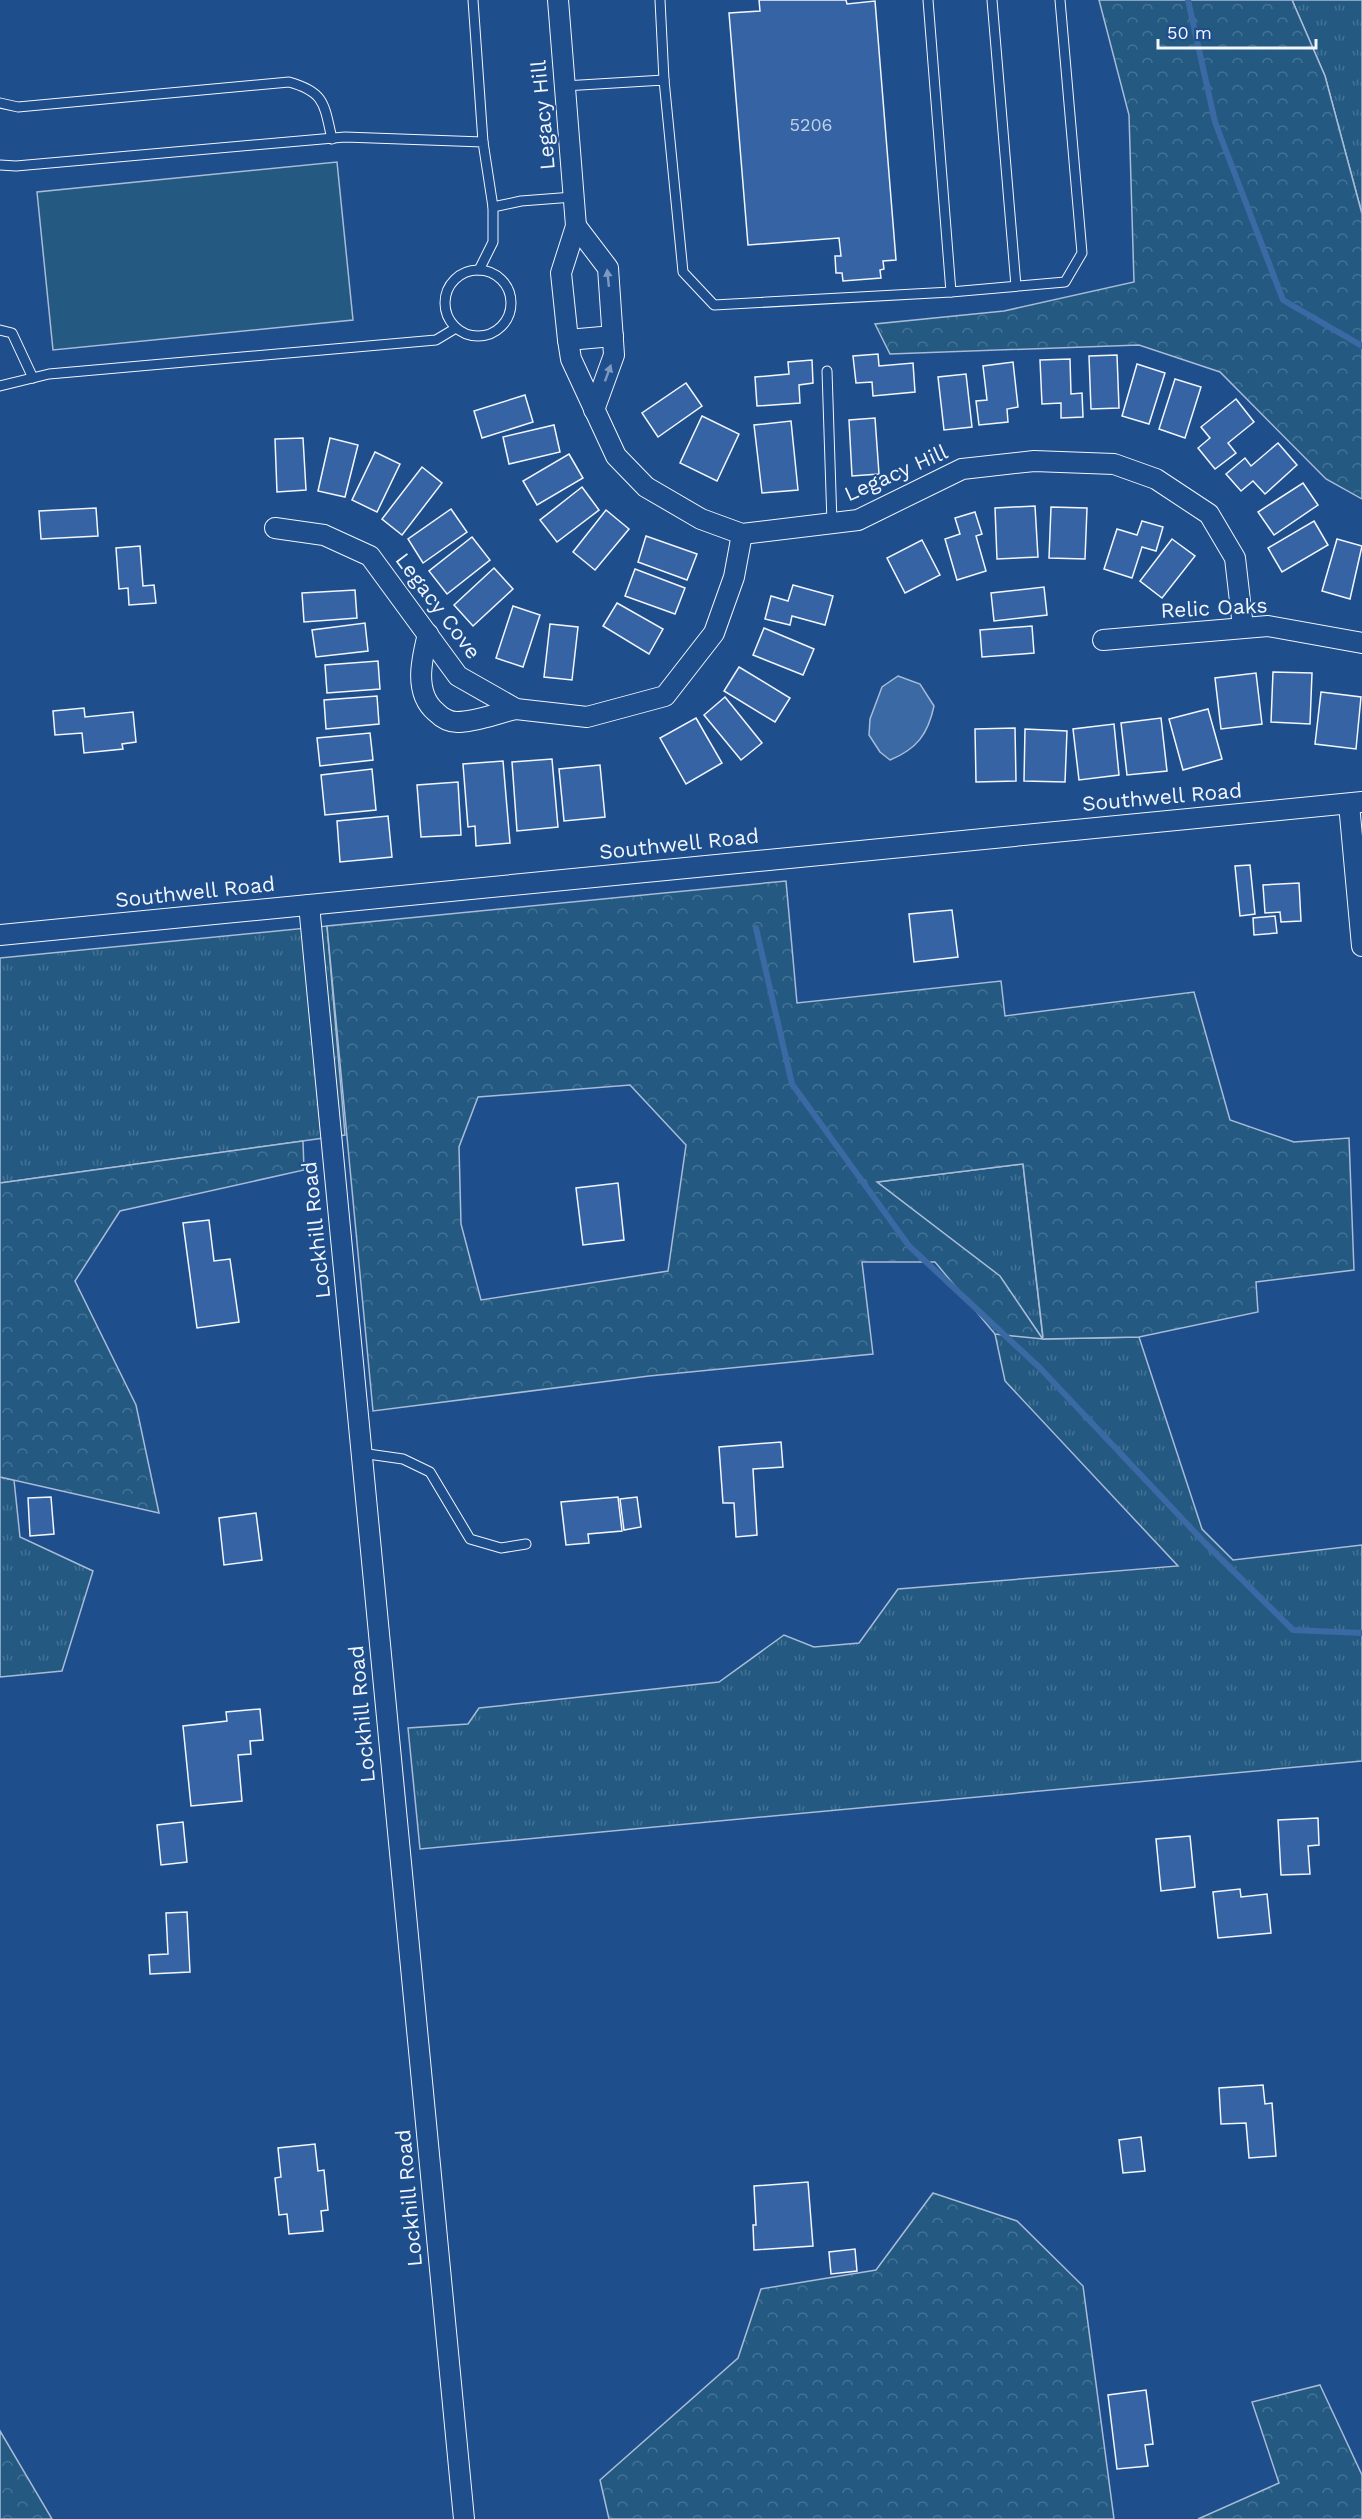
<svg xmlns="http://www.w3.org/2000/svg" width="1362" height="2519" viewBox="0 0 1362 2519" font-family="'Work Sans',sans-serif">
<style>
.grass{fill:url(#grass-tufts);stroke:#a8bbd7;stroke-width:1.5}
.forest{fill:url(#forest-crowns);stroke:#a8bbd7;stroke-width:1.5;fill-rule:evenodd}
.pitch{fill:#245a82;stroke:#a8bbd7;stroke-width:1.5}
.water{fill:#3b69a3;stroke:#a8bbd7;stroke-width:1.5}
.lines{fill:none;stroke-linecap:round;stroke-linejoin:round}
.stream{stroke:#3b69a3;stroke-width:6}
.building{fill:#3563a3;stroke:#f2f6ff;stroke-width:1.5}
.lane-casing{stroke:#f2f6ff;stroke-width:11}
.street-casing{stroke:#f2f6ff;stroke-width:22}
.lane{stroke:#1f4e8c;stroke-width:9}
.street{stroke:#1f4e8c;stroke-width:20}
.oneway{fill:#7e9ac0}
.labels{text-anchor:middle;stroke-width:4.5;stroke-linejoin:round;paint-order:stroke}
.number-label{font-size:18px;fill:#c3d1e8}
.street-label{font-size:21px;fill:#f2f6ff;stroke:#1f4e8c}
</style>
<defs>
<pattern id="grass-tufts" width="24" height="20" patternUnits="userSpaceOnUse" patternTransform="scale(1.5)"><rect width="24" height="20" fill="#245a82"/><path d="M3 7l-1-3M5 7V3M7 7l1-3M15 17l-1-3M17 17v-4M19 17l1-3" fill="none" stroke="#447295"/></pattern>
<pattern id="forest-crowns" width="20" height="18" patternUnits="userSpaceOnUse" patternTransform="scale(1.5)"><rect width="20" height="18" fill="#245a82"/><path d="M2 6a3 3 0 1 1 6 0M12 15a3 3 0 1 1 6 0" fill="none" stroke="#447295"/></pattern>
</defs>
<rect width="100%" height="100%" fill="#1f4e8c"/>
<!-- grass -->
<g class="grass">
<polygon points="1292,0 1362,0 1362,214 1325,76"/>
<polygon points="327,926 345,1135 0,1183 0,958"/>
<polygon points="1023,1164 1043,1339 1139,1337 1202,1529 1233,1560 1362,1545 1362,1761 420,1849 408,1728 468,1724 479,1708 719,1682 784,1635 814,1647 859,1643 898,1589 1178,1566 1005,1381 995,1334 1042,1338 1000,1277 877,1182"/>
<polygon points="0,1477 14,1480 20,1537 93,1571 62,1671 0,1677"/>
</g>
<!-- forest -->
<g class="forest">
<polygon points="1099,0 1292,0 1325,76 1362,214 1362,499 1326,479 1220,372 1139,345 890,354 875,324 1004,311 1134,282 1129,115"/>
<path d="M786 881 797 1003 1001 981 1005 1016 1194 992 1230 1120 1294 1142 1349 1138 1354 1270 1256 1282 1258 1312 1139 1337 1043 1339 995 1334 935 1262H862L873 1354 649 1376 373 1411 327 926ZM630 1085 686 1145 668 1271 481 1300 461 1224 459 1147 478 1097ZM1023 1164 1043 1337 1042 1338 1000 1276 877 1182Z"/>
<polygon points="303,1141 304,1170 120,1211 75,1281 136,1405 159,1513 0,1477 0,1183"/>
<polygon points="933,2193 1017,2221 1083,2286 1114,2519 609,2519 600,2480 738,2358 761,2289 876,2270"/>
<polygon points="1320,2385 1362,2475 1362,2519 1198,2519 1279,2483 1252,2402"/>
<polygon points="0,2431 52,2519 0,2519"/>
</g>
<!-- pitch -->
<polygon class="pitch" points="337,162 353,320 53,350 37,192"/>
<!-- water -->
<path class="water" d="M898 676 920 684 934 706C928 734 917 749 890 760L880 752 869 735 870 719 882 687Z"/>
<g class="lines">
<!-- stream -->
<g class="stream">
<polyline points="1188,0 1215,122 1283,300 1362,346"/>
<polyline points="756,928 792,1084 909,1246 1041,1369 1204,1542 1293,1630 1362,1633"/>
</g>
</g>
<!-- building -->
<g class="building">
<polygon points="759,0 846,0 847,4 875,1 896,260 883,261 884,269 880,270 881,278 843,281 842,273 836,273 835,256 841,256 839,238 748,245 729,13 760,11"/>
<polygon points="878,354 879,366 913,363 915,392 873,396 872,382 856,383 853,356"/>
<polygon points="1117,355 1119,408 1091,409 1089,356"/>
<polygon points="1070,359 1071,394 1082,393 1083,417 1061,418 1061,403 1042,404 1040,360"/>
<polygon points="812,360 813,383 799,385 800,403 757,406 755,377 789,374 788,362"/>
<polygon points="1013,362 1018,407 1007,409 1008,422 979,425 976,401 987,400 983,366"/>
<polygon points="1137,364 1165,373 1149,424 1122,416"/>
<polygon points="966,374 972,427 944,430 938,377"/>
<polygon points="1175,379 1201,387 1185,438 1159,429"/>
<polygon points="686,383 702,406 658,437 642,413"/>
<polygon points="525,395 533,422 482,438 474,411"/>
<polygon points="1236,399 1254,422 1228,443 1236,453 1215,469 1198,448 1210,438 1201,427"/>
<polygon points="702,416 739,434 717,481 680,463"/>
<polygon points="875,418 879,474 852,476 849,420"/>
<polygon points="791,421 798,490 762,493 754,425"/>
<polygon points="554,425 560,452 509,464 503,437"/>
<polygon points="303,438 306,490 277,492 275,439"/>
<polygon points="330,438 358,445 345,497 318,491"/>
<polygon points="1278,443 1297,465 1265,494 1253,481 1241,491 1226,474 1245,458 1251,466"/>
<polygon points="375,452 400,464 377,512 352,500"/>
<polygon points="569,454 583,478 537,505 523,481"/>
<polygon points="422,467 442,483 402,535 382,519"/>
<polygon points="1303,483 1318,505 1274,535 1258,512"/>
<polygon points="582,487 599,510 557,542 540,520"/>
<polygon points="1035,506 1038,557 997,559 995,508"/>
<polygon points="1051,507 1087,508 1085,559 1049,558"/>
<polygon points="96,508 98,536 41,539 39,511"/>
<polygon points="451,509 467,532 423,563 408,539"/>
<polygon points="606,510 629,529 595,570 573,552"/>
<polygon points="975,512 982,534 976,536 986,571 957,580 945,539 960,534 955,518"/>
<polygon points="1142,521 1163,527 1156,551 1142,547 1132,578 1104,569 1117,529 1137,535"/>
<polygon points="1314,521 1328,545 1282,572 1268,548"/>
<polygon points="646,536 697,554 687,580 638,562"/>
<polygon points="472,537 490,560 447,594 429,571"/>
<polygon points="1172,539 1195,556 1162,598 1140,581"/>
<polygon points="1337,539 1362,546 1350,599 1322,591"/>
<polygon points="922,540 940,575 905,593 887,558"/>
<polygon points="140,546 143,586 154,585 156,603 129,605 128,588 119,589 116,548"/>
<polygon points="494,568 513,589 473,626 454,605"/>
<polygon points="635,569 685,588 675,614 625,596"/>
<polygon points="793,585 833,596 825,625 792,616 790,625 765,619 771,596 788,601"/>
<polygon points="1044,587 1047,615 994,621 991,593"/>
<polygon points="355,590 357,618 304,622 302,593"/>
<polygon points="617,603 663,629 649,654 603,626"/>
<polygon points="513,606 540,615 523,667 496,658"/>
<polygon points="365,623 368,651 316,657 312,630"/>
<polygon points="550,624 578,627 572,680 544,677"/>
<polygon points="1032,626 1034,653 982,657 980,630"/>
<polygon points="764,628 814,649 803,675 753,655"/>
<polygon points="378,661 380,689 327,693 325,665"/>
<polygon points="739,667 790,698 775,722 724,691"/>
<polygon points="1273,672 1312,673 1310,724 1271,722"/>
<polygon points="1256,673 1262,724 1221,729 1215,678"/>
<polygon points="1321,692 1361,697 1356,749 1315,744"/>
<polygon points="377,696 379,724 326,729 324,700"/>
<polygon points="725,697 762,743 741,760 704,715"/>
<polygon points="84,708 85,717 133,712 136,742 122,744 123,749 84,753 82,733 55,735 53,711"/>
<polygon points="1208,709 1222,759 1183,770 1169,719"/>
<polygon points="696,718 722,763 686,784 660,738"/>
<polygon points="1161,718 1167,771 1127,775 1121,723"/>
<polygon points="1114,724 1119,775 1079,780 1073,729"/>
<polygon points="1015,728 1016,781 976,782 975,729"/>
<polygon points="1025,729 1067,731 1065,782 1024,781"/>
<polygon points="370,733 373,760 320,766 317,738"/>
<polygon points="552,759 558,827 517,831 512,762"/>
<polygon points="503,761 510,843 476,846 475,826 468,827 463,764"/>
<polygon points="600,765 605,817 564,821 559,769"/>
<polygon points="372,769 376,810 325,815 321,775"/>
<polygon points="458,782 461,835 421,837 417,785"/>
<polygon points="388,816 392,857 340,862 337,821"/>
<polygon points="1250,865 1255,914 1240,916 1235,866"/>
<polygon points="1299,883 1301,921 1281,922 1280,912 1265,913 1263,885"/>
<polygon points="952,910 958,957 914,962 909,914"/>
<polygon points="1275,916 1277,933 1254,935 1253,918"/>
<polygon points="618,1183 624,1240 583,1245 576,1188"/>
<polygon points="209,1220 214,1261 230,1259 239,1322 197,1328 183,1223"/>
<polygon points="781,1442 783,1467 753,1469 757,1535 736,1537 734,1503 723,1503 719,1447"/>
<polygon points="51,1497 54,1534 30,1536 28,1498"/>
<polygon points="618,1497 622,1531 588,1534 589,1543 566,1545 561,1502"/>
<polygon points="637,1497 641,1527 624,1530 620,1499"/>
<polygon points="256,1513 262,1560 224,1565 219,1518"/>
<polygon points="260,1709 263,1740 250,1741 251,1754 238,1755 242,1801 191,1806 183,1726 227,1721 226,1712"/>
<polygon points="1318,1818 1319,1845 1308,1846 1310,1874 1281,1875 1278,1820"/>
<polygon points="183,1822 187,1862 161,1865 157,1825"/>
<polygon points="1190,1836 1195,1887 1161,1891 1156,1839"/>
<polygon points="1240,1889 1241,1897 1267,1894 1271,1933 1218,1938 1213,1892"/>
<polygon points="187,1912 190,1972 150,1974 149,1955 168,1954 166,1913"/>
<polygon points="1263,2085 1265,2104 1272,2103 1276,2156 1249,2158 1246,2123 1221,2124 1219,2088"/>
<polygon points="1141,2137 1145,2171 1123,2173 1119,2140"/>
<polygon points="315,2144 318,2171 324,2170 328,2210 321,2211 323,2231 289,2234 287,2214 279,2215 275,2178 281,2177 278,2148"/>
<polygon points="808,2182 813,2246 754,2250 753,2225 756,2225 754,2186"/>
<polygon points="855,2249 857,2271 831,2274 829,2252"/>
<polygon points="1146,2390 1153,2444 1145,2445 1148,2466 1117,2469 1108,2395"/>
</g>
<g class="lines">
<defs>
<g id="lane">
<polyline points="473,0 483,142"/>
<polyline points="660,0 664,80"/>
<polyline points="992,0 1016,286"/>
<polyline points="564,86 664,80 683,272 714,305 951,292 928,0"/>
<path d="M0 103 18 107 289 82C325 92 324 104 332 139"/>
<polyline points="0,165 16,166 345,137 483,142 493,207"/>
<circle cx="478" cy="303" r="33"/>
<polyline points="479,270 493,242 493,207 521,201 573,197"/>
<polyline points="951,292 1065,282 1082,253 1060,0"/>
<polyline points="0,330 12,333 33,378"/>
<polyline points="827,371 832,523"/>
<polyline points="0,386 49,374 436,340 456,328"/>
<polyline points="361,1453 403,1459 430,1472 470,1539 501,1548 526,1544"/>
</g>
<g id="street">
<polyline points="558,0 576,226 561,273 568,340 571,359 616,456 646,487 701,519 742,534 858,520 962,469 1034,461 1114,464 1156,479 1209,514 1235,558 1243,627"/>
<polyline points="576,226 608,268 614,355 594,410"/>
<polyline points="568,340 613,336"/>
<polyline points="275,528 324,535 370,556 458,676 516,709 587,717 665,696 714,633 734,577 742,534"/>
<path d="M428 634C422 658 413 693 436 712 441 717 449 722 457 722 476 722 497 713 516 709"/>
<polyline points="1103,640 1268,626 1362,643"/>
<polyline points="1349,804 1362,946"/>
<polyline points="309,905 464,2519"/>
<polyline points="0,935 1362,802"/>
</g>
</defs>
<!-- lane casing -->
<use href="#lane" class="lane-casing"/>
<!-- street casing -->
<use href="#street" class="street-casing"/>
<!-- lane -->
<use href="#lane" class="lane"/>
<!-- street -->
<use href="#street" class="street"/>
</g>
<!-- one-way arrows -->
<defs><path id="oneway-solid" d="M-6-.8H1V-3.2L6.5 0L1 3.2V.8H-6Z" transform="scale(1.5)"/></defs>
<g class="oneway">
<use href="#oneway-solid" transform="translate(608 278) rotate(-96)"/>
<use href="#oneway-solid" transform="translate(608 373) rotate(-70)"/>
</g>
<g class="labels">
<!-- number labels -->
<g class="number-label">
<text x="811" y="131">5206</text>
</g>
<!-- street labels -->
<g class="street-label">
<text transform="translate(543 115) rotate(-95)" y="7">Legacy Hill</text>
<text transform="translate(896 473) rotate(-24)" y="7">Legacy Hill</text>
<text transform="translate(438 606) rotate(53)" y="7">Legacy Cove</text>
<text transform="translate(1214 608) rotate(-3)" y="7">Relic Oaks</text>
<text transform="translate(1162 797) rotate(-5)" y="7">Southwell Road</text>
<text transform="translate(679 844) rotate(-6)" y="7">Southwell Road</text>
<text transform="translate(195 892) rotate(-6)" y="7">Southwell Road</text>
<text transform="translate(316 1230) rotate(-96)" y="7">Lockhill Road</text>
<text transform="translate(362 1714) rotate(-95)" y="7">Lockhill Road</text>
<text transform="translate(409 2198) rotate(-95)" y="7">Lockhill Road</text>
</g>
</g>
<!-- scale -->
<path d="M1158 39v9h158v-9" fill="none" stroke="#f2f6ff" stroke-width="3"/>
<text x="1167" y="39" font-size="18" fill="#f2f6ff" stroke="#1f4e8c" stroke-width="4.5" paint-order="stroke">50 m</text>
</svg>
